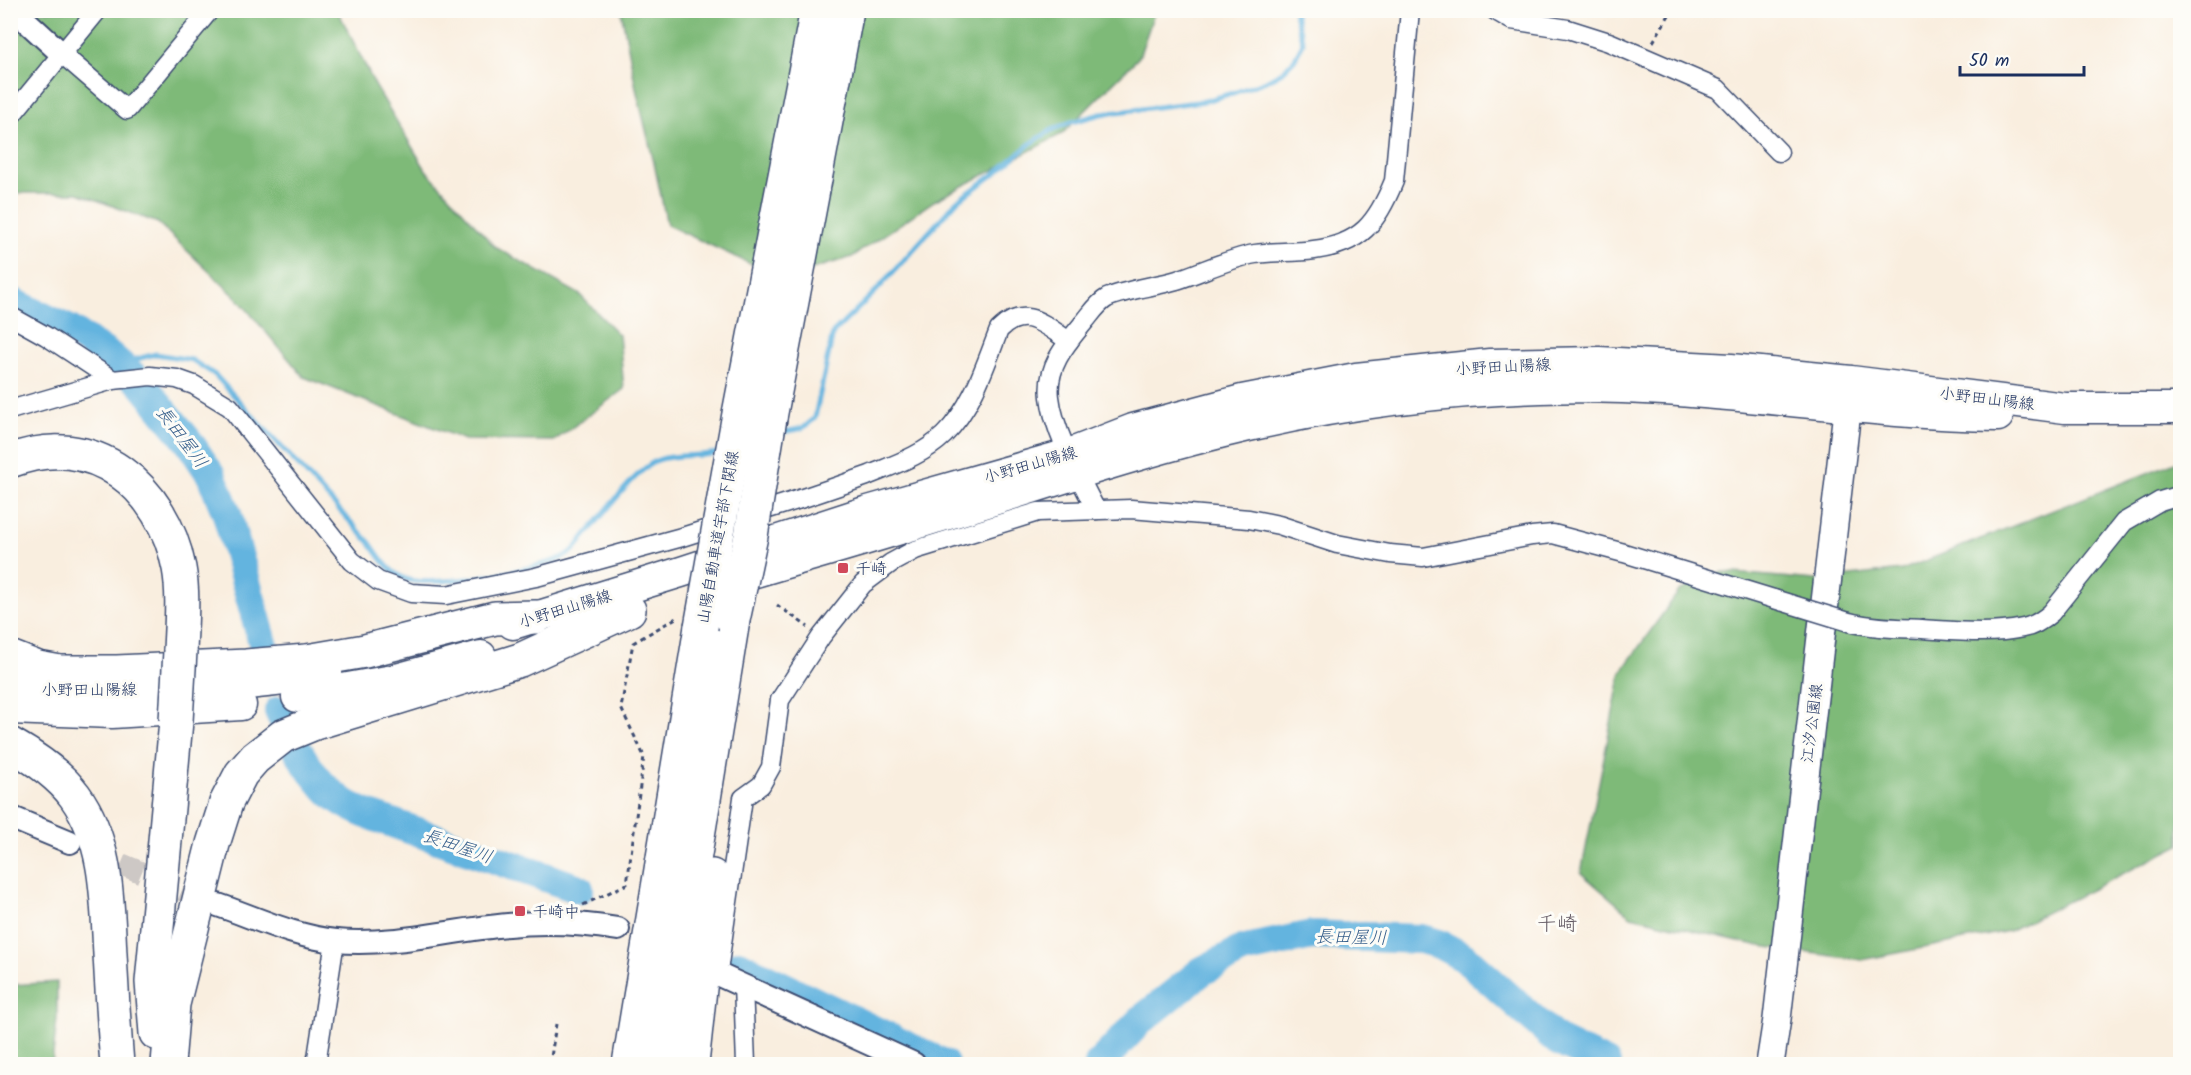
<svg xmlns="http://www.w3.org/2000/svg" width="2191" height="1075" viewBox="0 0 2191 1075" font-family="Kalam,'Klee One',sans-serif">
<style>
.forest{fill:#7eba78;stroke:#4c746b;stroke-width:1.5}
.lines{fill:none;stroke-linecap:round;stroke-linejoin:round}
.stream{stroke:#64b4df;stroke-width:5}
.river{stroke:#64b4df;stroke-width:30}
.tertiary-tunnel{stroke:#cdc8c5;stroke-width:22;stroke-dasharray:22 11;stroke-linecap:butt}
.minor-casing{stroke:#3c4c71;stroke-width:21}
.tertiary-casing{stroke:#3c4c71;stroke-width:26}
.secondary-casing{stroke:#3c4c71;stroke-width:30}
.primary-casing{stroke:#3c4c71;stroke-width:33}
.motorway-casing{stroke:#3c4c71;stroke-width:36}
.path{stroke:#3c4c71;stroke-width:3;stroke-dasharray:4.5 4.5;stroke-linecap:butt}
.minor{stroke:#fff;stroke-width:18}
.tertiary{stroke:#fff;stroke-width:22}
.secondary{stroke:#fff;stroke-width:27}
.primary{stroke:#fff;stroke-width:30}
.motorway{stroke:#fff;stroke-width:33}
.minor-bridge-casing{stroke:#3c4c71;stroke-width:21;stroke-linecap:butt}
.motorway-bridge-casing{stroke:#3c4c71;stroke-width:36;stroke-linecap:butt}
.minor-bridge{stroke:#fff;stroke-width:18}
.motorway-bridge{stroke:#fff;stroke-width:33}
.poi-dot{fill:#d1495b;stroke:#fdfcf7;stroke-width:2}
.labels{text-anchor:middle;stroke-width:6;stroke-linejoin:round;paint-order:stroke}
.street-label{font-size:16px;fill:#1b2f5e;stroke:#fdfcf7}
.poi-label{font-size:16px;fill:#1b2f5e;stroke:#fdfcf7;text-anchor:start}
.water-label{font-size:18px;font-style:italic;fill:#355e8b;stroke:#fdfcf7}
.quarter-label{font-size:20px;fill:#625963;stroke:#fdfcf7}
</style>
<rect width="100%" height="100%" fill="#fdfcf7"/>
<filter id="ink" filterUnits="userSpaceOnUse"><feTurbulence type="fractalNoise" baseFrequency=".0167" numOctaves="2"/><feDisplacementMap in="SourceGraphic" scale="12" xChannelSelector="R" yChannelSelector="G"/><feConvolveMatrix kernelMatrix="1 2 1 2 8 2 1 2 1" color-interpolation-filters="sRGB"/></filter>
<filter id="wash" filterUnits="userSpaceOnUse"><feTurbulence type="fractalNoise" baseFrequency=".008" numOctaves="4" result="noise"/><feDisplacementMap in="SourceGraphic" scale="24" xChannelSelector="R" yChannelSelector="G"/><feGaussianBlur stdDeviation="1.35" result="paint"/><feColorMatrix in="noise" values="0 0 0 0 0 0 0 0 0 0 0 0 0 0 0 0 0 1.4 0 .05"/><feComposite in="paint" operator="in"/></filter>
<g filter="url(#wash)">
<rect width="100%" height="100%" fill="#f9eedf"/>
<!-- forest -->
<g class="forest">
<polygon points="10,11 338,11 376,87 426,170 495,247 579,294 619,335 624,389 554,441 465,440 304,377 238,299 158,223 78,193 11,193"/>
<polygon points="621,11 1155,11 1139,57 1062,134 934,201 852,257 799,273 755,266 667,225 654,163 637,93"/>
<polygon points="2180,460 2180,845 2009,931 1862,960 1760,946 1631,916 1581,873 1621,672 1679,591 1722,572 1815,580 1902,570"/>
<polygon points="57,982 57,1019 52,1064 11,1064 11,985"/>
</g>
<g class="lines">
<!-- stream -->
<g class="stream">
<path d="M110 356 133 360 156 354 192 360 215 375 370 543C381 558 390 575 409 580 434 587 550 569 570 553 576 549 580 542 585 536 601 518 637 468 658 460 678 453 701 458 721 452"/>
<path d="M779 433C795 428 802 433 815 417L833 333 876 291 957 201 993 175 1030 144 1050 131 1068 123 1101 114 1205 101 1236 92 1266 81 1282 72 1294 60 1303 43 1294 10"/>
<polyline points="1926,1064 1929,1061 1978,1064"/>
</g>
<!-- river -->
<g class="river">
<polyline points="10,301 70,330 110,356 141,383 189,442 211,475 227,514 263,643"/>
<path d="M279 711C293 743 310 779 340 800 347 805 356 809 364 813L579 889"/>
<polyline points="739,965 944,1064"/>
<polyline points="1099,1064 1140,1021 1202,971 1242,950 1312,935 1421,939 1439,944 1465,958 1558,1041 1606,1064"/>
</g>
</g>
</g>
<g filter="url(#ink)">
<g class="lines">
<!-- tertiary-tunnel -->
<polyline class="tertiary-tunnel" points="91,851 212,903"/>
<defs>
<g id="minor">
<polyline points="1494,10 1511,20 1568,29 1609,42 1718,89 1779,152"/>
<polyline points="62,54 127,110 210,10"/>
<polyline points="10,117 98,10"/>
<polyline points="10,316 46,336 113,380"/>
<polyline points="10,410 113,380 150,376 177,379 194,385 230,407 352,561 378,581 411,593 446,595 536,577 682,537 723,524"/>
<path d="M1096 510C1080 478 1054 433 1050 397 1046 366 1067 343 1085 321 1091 314 1098 303 1107 298 1124 290 1157 286 1177 280 1202 272 1230 258 1255 254 1274 251 1294 253 1314 250 1361 244 1377 223 1394 181L1410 10"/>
<path d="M749 515C789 503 828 490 867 476 893 465 922 456 944 435 972 408 985 366 999 330 1025 304 1044 325 1069 341"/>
<path d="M1849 622C1873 628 1898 628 1922 629 1955 631 1991 635 2023 628 2034 626 2043 620 2051 613L2124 522 2160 501 2180 495"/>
<polyline points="718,971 743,798 761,785 771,767 780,700 821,637 863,584 891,563 915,550 1038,512 1131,509 1249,519 1279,525 1337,544 1390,554 1423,557 1532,536 1553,534 1624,553 1774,599"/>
<polyline points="743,985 746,1064"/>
<polyline points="316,1064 335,941"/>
</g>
<g id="tertiary">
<polyline points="14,10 62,54"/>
<polyline points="10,817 70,842"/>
<path d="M218 905C256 918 295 937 336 941 394 946 450 930 508 925 546 921 581 923 618 929"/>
<polyline points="717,974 914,1064"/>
</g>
<polyline id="secondary" points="1770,1064 1777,1019 1850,385"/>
<g id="primary">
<path d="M722 582C791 561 860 542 929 520 1035 488 1141 451 1249 426 1344 404 1443 391 1541 388 1693 382 1845 414 1998 416"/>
<polyline points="513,624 681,572 868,511 1069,454 1133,429 1242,400 1356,378 1490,364 1599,362 1731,369 1851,381 2065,408 2180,408"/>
<path d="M10 688C66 692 121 691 176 688 227 686 277 683 327 673"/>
<polyline points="297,697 393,680 481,656"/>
<polyline points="10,709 112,713 241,705"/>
</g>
<g id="motorway">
<polyline points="739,414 817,10"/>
<polyline points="770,418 847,10"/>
<path d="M10 461C94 428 163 487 179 568 184 595 181 624 180 651"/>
<polyline points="10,657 38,668 60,672 117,672 246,666 307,661 365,651 495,618 536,617"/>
<path d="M10 744C33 757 59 774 75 796 108 842 107 900 110 954 112 991 114 1028 117 1064"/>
<polyline points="156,1033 152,982 176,721"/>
<polyline points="168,1064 173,1004 213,844 226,803 241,774 255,758 283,736 315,723 520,660 629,610"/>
<polyline points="629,1064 701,627"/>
<polyline points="661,1064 733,620"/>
<polyline points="692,1064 712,876"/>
</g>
</defs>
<!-- minor casing -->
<use href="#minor" class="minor-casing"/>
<!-- tertiary casing -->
<use href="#tertiary" class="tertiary-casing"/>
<!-- secondary casing -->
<use href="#secondary" class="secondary-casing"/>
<!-- primary casing -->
<use href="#primary" class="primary-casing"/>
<!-- motorway casing -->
<use href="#motorway" class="motorway-casing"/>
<!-- path -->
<g class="path">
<polyline points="1653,42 1672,10"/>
<polyline points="777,605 808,627"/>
<polyline points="583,905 627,884 644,756 621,708 633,643 676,618"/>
<polyline points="550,1064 556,1024"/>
</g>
<!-- minor -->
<use href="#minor" class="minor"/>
<!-- tertiary -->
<use href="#tertiary" class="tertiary"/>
<!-- secondary -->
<use href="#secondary" class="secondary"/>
<!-- primary -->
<use href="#primary" class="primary"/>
<!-- motorway -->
<use href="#motorway" class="motorway"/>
<defs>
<polyline id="minor-bridge" points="1774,599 1849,622"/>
<g id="motorway-bridge">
<polyline points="733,620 751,536 770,418"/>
<polyline points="701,627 739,414"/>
<polyline points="176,721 180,651"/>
</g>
</defs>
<!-- minor-bridge casing -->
<use href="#minor-bridge" class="minor-bridge-casing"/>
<!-- motorway-bridge casing -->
<use href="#motorway-bridge" class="motorway-bridge-casing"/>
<!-- minor-bridge -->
<use href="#minor-bridge" class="minor-bridge"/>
<!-- motorway-bridge -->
<use href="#motorway-bridge" class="motorway-bridge"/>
</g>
</g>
<!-- markers -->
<g class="poi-dot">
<rect x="837" y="562" width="12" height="12" rx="3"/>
<rect x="514" y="905" width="12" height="12" rx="3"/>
</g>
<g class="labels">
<!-- street labels -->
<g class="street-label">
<text transform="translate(1503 366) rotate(-3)" y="6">小野田山陽線</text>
<text transform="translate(1987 398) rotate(7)" y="6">小野田山陽線</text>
<text transform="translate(1030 464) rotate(-16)" y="6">小野田山陽線</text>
<text transform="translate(717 537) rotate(-80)" y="6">山陽自動車道宇部下関線</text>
<text transform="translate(565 608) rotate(-17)" y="6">小野田山陽線</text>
<text x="89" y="695">小野田山陽線</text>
<text transform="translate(1811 723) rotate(-83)" y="6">江汐公園線</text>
</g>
<!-- poi labels -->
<g class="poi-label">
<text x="855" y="574">千崎</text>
<text x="532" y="917">千崎中</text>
</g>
<!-- water labels -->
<g class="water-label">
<text transform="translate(182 437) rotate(53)" y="6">長田屋川</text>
<text transform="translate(458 846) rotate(19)" y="6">長田屋川</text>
<text transform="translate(1351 937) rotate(1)" y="6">長田屋川</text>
</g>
<!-- quarter labels -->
<g class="quarter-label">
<text x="1557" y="930">千崎</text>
</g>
</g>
<!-- margin -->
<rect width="2191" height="1075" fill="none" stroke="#fdfcf7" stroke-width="36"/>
<!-- scale -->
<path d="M1960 66v9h124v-9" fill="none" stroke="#1b2f5e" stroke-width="3"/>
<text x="1969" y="66" font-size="18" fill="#1b2f5e" stroke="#fdfcf7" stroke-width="4.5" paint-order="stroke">50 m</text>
</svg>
